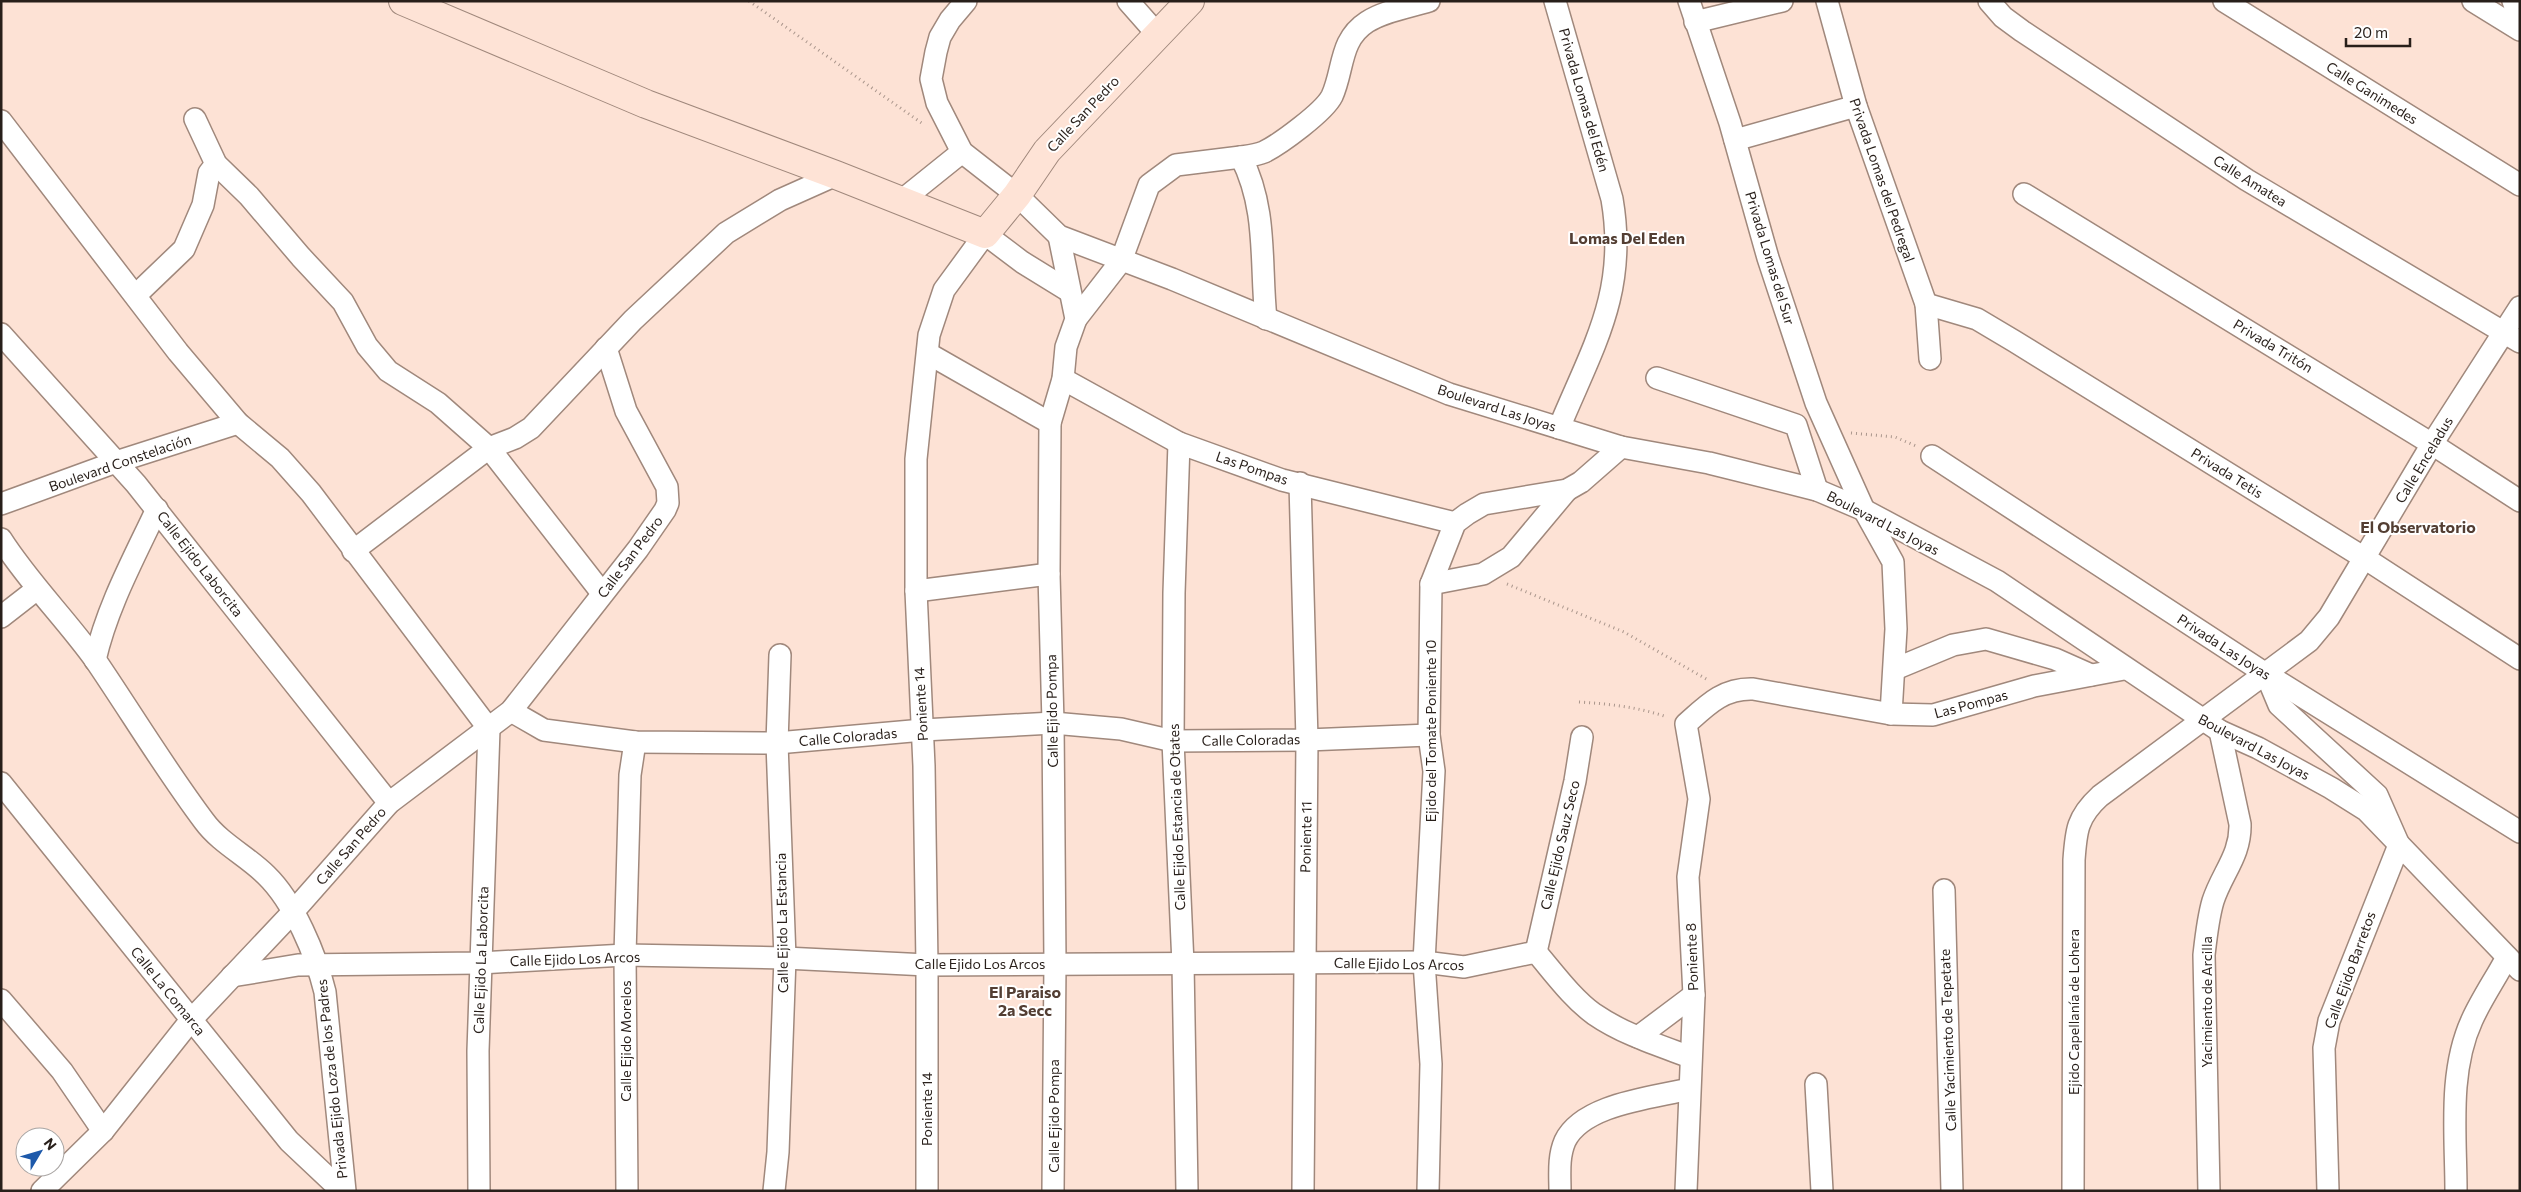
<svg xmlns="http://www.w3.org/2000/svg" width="2521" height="1192" viewBox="0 0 2521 1192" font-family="Commissioner,sans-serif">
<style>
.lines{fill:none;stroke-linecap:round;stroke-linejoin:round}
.street-casing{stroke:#a0887c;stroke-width:24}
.secondary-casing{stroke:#a0887c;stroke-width:30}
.path{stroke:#aa968c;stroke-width:3;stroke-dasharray:1 4;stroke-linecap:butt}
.street{stroke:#fff;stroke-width:21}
.secondary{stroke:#fee3d6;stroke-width:28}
.labels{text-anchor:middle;stroke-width:4;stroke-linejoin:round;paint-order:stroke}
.street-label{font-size:14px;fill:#281f1a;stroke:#fff}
.quarter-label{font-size:16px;font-weight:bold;fill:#533e33;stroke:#fff}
</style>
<rect width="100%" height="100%" fill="#fde2d5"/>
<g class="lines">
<defs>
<g id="street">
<polyline points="966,1 950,20 940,37 936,52 931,79 937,103 962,152 1017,195 1059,236 1172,279 1449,394 1621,447 1709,463 1817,490 1864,510 1997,581 2220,731 2258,748 2331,788 2366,810 2520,970"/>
<polyline points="1128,1 1158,35"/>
<path d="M1555 1 1612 199C1628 292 1593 346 1559 428"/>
<polyline points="1689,1 1730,123 1768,258 1816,403 1864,510 1893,562 1896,629 1891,714"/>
<polyline points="1827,1 1856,106 1926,304 1930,359"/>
<polyline points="1989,1 2003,17 2022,31 2247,180 2520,342"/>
<polyline points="2224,1 2520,185"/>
<polyline points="2473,1 2520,30"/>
<polyline points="2513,1 2520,22"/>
<polyline points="1695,22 1782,1"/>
<polyline points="195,119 216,164 249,196 301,257 343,302 367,346 388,371 438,403 489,448 602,593"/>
<polyline points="1,121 178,352 238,423 280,458 311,493 489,729 478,1051 479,1191"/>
<polyline points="1735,140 1856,106"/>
<polyline points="2024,194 2432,444 2520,501"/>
<polyline points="901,201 962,152"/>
<polyline points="136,295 184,249 203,205 209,173 216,164"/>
<polyline points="1926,304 1977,319 2014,341 2366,559 2520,659"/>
<polyline points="1076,319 1121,261 1149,185 1176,165 1241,157"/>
<path d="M1266 319C1260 263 1268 210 1241 157 1248 156 1257 155 1264 152 1280 144 1324 112 1332 96 1344 70 1339 40 1367 22 1384 11 1409 7 1429 1"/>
<polyline points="1,334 136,484 389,803"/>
<polyline points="929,354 1050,423"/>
<polyline points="1657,378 1796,425 1817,490"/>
<polyline points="1063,379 1179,443 1282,480 1455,523"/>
<polyline points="1179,443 1174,593 1173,741 1183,964 1187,1191"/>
<polyline points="1932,456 2266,674 2520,832"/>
<polyline points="1300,483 1307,740 1303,1191"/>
<polyline points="1,504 116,462 238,423"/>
<path d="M1 539C29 583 66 619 96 661 132 714 165 769 204 821 220 843 247 856 266 875 294 902 316 955 325 992L345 1191"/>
<polyline points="353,551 489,448 515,438 531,428 633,320 726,233 780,200 836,175"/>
<polyline points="1431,584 1483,574 1511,557 1567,490"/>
<polyline points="916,591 1049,574"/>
<polyline points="1,617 37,589"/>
<path d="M95 660C107 607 134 558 157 509"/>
<polyline points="1895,669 1953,645 1986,639 2055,659 2091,675"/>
<polyline points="2266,674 2279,705 2377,795 2399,845 2329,1021 2324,1048 2328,1191"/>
<polyline points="511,711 544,730 635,742 777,743 923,730 1053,723 1121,729 1173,741 1307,740 1429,735"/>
<polyline points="1,783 289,1141 342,1191"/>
<polyline points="1944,890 1952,1191"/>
<polyline points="1536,952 1575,781 1582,737"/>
<path d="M232 976 298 965 480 963 625 955 785 958 927 965 1424 962 1464 967 1536 952C1554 973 1572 998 1594 1014 1623 1034 1658 1045 1690 1057"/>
<polyline points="1,1000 62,1071 103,1131"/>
<polyline points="1638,1037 1694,995"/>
<polyline points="1816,1084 1822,1191"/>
<polyline points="42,1191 103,1131 191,1020 292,913 389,803 511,711 638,549 665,510 668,503 667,487 626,411 606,348"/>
<polyline points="627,1191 625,955 630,775 635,742"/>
<polyline points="774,1191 778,1152 785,958 777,743 780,655"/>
<polyline points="927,1191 927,965 924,766 916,591 916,459 929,335 944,290 985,234 1022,262 1069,291"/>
<polyline points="1053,1191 1055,963 1053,723 1049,574 1050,423 1063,379 1066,347 1076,319 1059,236"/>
<polyline points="1428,1191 1431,1064 1424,962 1434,771 1429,735 1431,584 1455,523 1467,514 1484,504 1567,490 1581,482 1621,447"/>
<path d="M1560 1191C1560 1175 1558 1157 1565 1141 1583 1104 1652 1098 1689 1089"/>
<path d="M1686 1191 1694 995 1688 877 1699 799 1686 724C1707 705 1723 688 1753 689L1891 714 1933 715 2034 686 2124 669"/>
<path d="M2073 1191 2074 860C2076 831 2077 817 2100 796L2309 641 2329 617 2432 444 2520 307"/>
<path d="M2209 1191 2204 955C2206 937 2208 918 2213 901 2222 873 2241 855 2240 824L2220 731"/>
<path d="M2456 1191C2456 1135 2448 1072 2472 1020 2482 998 2496 978 2507 957"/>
</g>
<polyline id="secondary" points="403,1 646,104 836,175 985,234 1017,195 1047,151 1190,1"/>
</defs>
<!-- street casing -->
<use href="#street" class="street-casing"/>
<!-- secondary casing -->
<use href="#secondary" class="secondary-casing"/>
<!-- path -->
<g class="path">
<polyline points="749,1 923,124"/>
<polyline points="1851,433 1895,437 1916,446"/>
<polyline points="1507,584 1624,632 1708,680"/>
<path d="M1579 702C1610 704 1638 707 1667 717"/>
</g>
<!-- street -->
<use href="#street" class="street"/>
<!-- secondary -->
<use href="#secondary" class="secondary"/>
</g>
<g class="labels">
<!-- street labels -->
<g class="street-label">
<text transform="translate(2372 93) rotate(32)" y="5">Calle Ganimedes</text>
<text transform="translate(1584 100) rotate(74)" y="5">Privada Lomas del Edén</text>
<text transform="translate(1083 114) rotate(-47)" y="5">Calle San Pedro</text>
<text transform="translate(1882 180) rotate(71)" y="5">Privada Lomas del Pedregal</text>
<text transform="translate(2250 181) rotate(32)" y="5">Calle Amatea</text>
<text transform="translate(1770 258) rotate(73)" y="5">Privada Lomas del Sur</text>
<text transform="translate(2273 346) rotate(31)" y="5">Privada Tritón</text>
<text transform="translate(1497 408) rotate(18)" y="5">Boulevard Las Joyas</text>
<text transform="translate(2424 460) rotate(-59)" y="5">Calle Enceladus</text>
<text transform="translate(120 463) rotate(-19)" y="5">Boulevard Constelación</text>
<text transform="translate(1252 468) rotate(19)" y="5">Las Pompas</text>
<text transform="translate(2227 473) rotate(32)" y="5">Privada Tetis</text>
<text transform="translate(1883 523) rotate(27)" y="5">Boulevard Las Joyas</text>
<text transform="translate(630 557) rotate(-53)" y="5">Calle San Pedro</text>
<text transform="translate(200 564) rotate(52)" y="5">Calle Ejido Laborcita</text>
<text transform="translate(2224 647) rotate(33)" y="5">Privada Las Joyas</text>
<text transform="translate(921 704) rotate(-93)" y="5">Poniente 14</text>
<text transform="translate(1971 704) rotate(-15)" y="5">Las Pompas</text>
<text transform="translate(1052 711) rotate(-91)" y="5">Calle Ejido Pompa</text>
<text transform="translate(1431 731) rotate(-90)" y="5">Ejido del Tomate Poniente 10</text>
<text transform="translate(848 737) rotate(-5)" y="5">Calle Coloradas</text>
<text transform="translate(1251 740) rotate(-1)" y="5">Calle Coloradas</text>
<text transform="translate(2254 747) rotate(28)" y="5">Boulevard Las Joyas</text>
<text transform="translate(1177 817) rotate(-92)" y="5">Calle Ejido Estancia de Otates</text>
<text transform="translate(1306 837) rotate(-89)" y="5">Poniente 11</text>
<text transform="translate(1560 845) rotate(-77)" y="5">Calle Ejido Sauz Seco</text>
<text transform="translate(351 846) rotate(-49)" y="5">Calle San Pedro</text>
<text transform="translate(782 923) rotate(-91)" y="5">Calle Ejido La Estancia</text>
<text transform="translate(1692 957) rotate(-92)" y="5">Poniente 8</text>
<text transform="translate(575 959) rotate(-2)" y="5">Calle Ejido Los Arcos</text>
<text transform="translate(481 960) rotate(-88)" y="5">Calle Ejido La Laborcita</text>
<text x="980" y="969">Calle Ejido Los Arcos</text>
<text transform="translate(1399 964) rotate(1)" y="5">Calle Ejido Los Arcos</text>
<text transform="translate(2350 970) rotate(-70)" y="5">Calle Ejido Barretos</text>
<text transform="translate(168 991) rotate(51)" y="5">Calle La Comarca</text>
<text transform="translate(2207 1002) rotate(-90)" y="5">Yacimiento de Arcilla</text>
<text transform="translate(2074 1012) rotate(-90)" y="5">Ejido Capellanía de Lohera</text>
<text transform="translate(1948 1040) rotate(-92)" y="5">Calle Yacimiento de Tepetate</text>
<text transform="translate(626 1041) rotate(-90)" y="5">Calle Ejido Morelos</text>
<text transform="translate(332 1079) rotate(-96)" y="5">Privada Ejido Loza de los Padres</text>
<text transform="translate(927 1109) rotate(-90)" y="5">Poniente 14</text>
<text transform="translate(1054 1116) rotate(-90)" y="5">Calle Ejido Pompa</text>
</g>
<!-- quarter labels -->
<g class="quarter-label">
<text x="1627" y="244">Lomas Del Eden</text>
<text x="2418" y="533">El Observatorio</text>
<text x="1025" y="998">El Paraiso<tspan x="1025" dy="18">2a Secc</tspan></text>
</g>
</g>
<!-- border -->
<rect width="2521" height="1192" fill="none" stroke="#281f1a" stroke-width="5"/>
<!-- north arrow -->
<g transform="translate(40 1152) rotate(52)"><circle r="24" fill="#ffffff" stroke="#a9a5a3"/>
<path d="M0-4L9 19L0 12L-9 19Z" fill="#1d59aa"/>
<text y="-8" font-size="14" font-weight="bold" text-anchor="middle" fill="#281f1a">N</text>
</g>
<!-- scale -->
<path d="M2346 38v8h64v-8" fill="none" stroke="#281f1a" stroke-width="2.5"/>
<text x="2354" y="38" font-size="15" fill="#281f1a" stroke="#ffffff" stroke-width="4" paint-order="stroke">20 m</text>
</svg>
